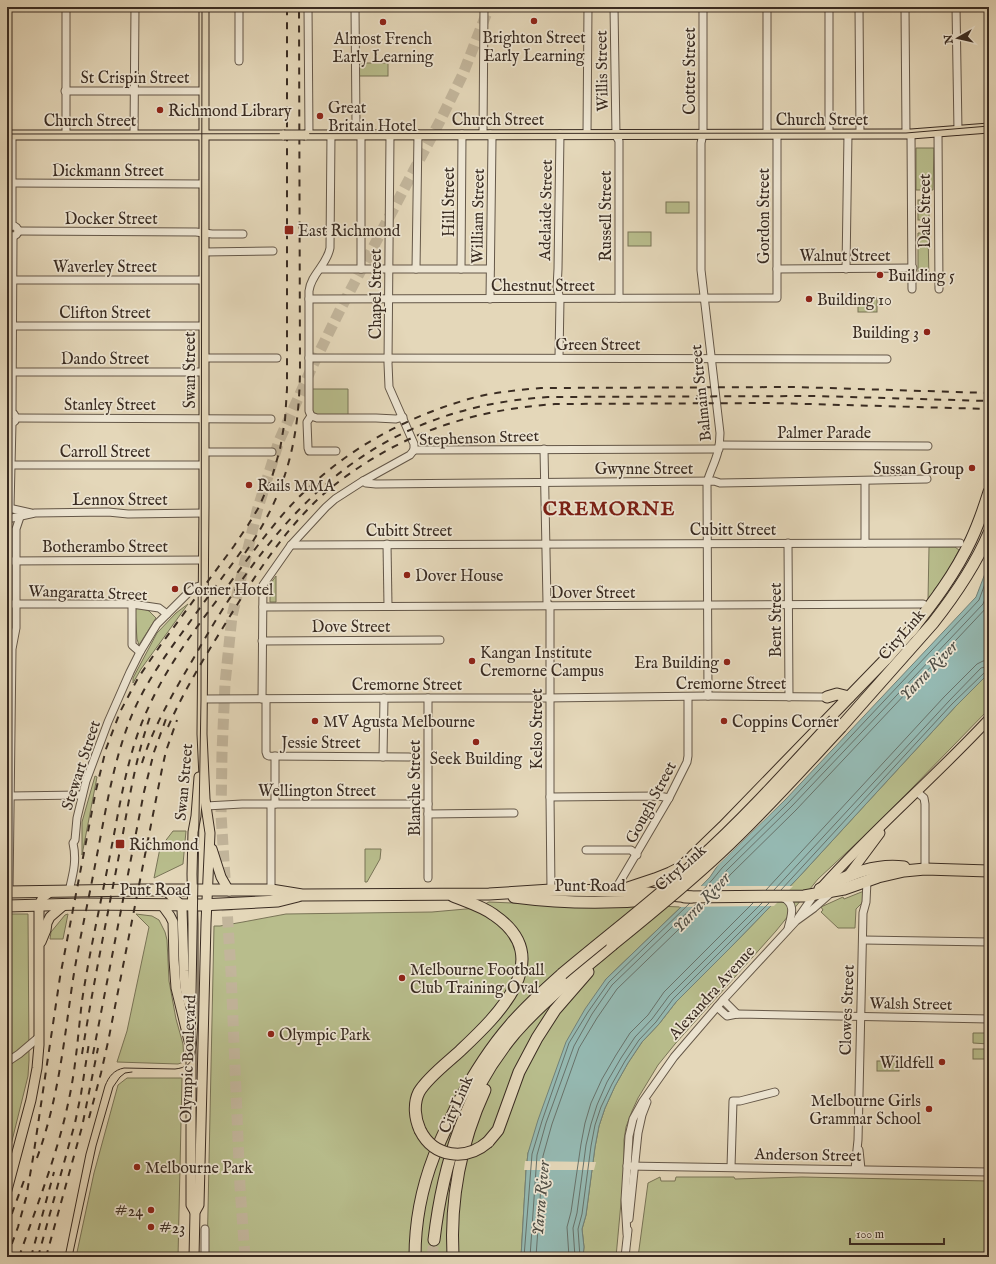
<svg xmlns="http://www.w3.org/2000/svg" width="996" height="1264" viewBox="0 0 996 1264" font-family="'IM FELL English',serif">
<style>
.green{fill:#b8bd8c;stroke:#797457}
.water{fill:#95b9b2;stroke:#718178}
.pier{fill:#e4d7b9}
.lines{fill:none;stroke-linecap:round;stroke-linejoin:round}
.shore{stroke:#68726a;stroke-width:1}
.highway-tunnel{stroke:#c2b59b;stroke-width:11;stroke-dasharray:11 5.5;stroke-linecap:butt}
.minor-casing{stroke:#645748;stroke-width:9}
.major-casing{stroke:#3a2c22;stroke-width:11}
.highway-casing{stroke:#3a2c22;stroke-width:13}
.minor{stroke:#ede5d2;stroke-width:7}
.major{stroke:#e4d7b9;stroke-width:9}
.highway{stroke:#e4d7b9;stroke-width:11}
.tram{stroke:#3a2c22;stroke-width:1}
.rail{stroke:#3a2c22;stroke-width:2;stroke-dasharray:7 7;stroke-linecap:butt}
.major-bridge-casing{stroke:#3a2c22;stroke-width:11;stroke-linecap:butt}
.highway-bridge-casing{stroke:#3a2c22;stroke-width:13;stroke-linecap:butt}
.major-bridge{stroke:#e4d7b9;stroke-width:9}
.highway-bridge{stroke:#e4d7b9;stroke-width:11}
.poi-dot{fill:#8f2418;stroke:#ede5d2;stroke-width:1.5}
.labels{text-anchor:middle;stroke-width:3.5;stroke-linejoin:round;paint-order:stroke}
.poi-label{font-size:16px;fill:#3a2c22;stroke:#ede5d2;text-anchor:start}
.street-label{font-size:16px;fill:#3a2c22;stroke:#ede5d2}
.water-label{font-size:17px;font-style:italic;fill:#514f46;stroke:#ede5d2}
.district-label{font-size:20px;font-weight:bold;letter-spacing:1px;fill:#7a1f14;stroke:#ede5d2}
</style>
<rect width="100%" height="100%" fill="#e4d7b9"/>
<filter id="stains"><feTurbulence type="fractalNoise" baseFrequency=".005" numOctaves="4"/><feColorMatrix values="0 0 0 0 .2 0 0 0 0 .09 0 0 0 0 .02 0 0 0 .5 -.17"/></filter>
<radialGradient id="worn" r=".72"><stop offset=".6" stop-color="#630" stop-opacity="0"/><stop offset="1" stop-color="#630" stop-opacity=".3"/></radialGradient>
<!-- green -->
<g class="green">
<rect x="356" y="63" width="32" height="13"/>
<polygon points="916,148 934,148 933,190 916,190"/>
<rect x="918" y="200" width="11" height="20"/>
<rect x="666" y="202" width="23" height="11"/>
<rect x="628" y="232" width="23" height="14"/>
<polygon points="918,233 928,233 929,278 918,278"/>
<rect x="858" y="298" width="19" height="14"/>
<polygon points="312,389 348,389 348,416 312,417"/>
<polygon points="929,547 955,547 959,550 947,573 934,590 933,594 928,600"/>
<polygon points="276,576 276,602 270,602 270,584"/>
<polygon points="188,604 141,669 133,683 133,678 157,633 176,613"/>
<polygon points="139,607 149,611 156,618 139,645 137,639 135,610"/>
<polygon points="989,673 989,709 877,824 818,879 776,931 675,1044 658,1065 638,1098 632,1111 626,1127 624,1140 624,1170 616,1257 583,1257 584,1247 582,1229 586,1215 595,1147 599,1126 605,1108 615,1086 628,1063 642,1042 659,1024 676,1002 730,948 798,878 955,707"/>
<polygon points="95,776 97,777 82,855 82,822"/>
<polygon points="173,831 186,831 183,864 154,878 160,848"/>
<polygon points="365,849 381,849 380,859 367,882 365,882"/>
<polygon points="864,891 863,902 856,909 855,928 838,928 821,912 823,910 821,907 843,897 844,899"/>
<polygon points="489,902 559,905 634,905 681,907 606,979 528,1153 526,1171 521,1257 207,1257 214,926 220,926 243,922 286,914 432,912 477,908"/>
<polygon points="7,914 28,914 29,1060 28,1076 7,1161"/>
<polygon points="68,914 63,939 50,939 51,932 65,915"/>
<polygon points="136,914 152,916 159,920 165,932 167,940 169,981 176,1019 183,1044 184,1062 178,1064 117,1062 127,1031 149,927"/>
<polygon points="973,1033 989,1033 989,1044 973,1043"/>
<rect x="973" y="1049" width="16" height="10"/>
<rect x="877" y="1061" width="22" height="10"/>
<polygon points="127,1078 182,1078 178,1257 76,1257 94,1173 118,1085"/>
<polygon points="660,1177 661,1181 675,1181 676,1177 734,1177 735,1179 802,1177 989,1181 989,1257 638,1257 648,1183"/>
</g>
<!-- water -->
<polygon class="water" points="989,566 989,673 955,707 798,878 730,948 676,1002 659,1024 642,1042 628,1063 615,1086 605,1108 599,1126 595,1147 586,1215 582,1229 584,1247 583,1257 521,1257 526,1171 528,1153 538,1120 566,1042 585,1009 606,979 681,907 710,877 718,865 785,800 976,597 986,571"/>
<!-- pier -->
<g class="pier">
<polygon points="847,732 847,733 769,815 713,870 717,864 784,798"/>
<polygon points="698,886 793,886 774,906 679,907"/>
<polygon points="525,1161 594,1162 596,1162 594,1170 524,1170"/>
</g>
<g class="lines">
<!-- shore -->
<g class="shore">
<polyline points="703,890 713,879 722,868 788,803 979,600 989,573"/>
<polyline points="710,890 718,882 726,871 792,806 983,604 989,589"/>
<polyline points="718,890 730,875 796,810 989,605"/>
<polyline points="766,890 944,697 977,664 983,661 989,660"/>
<polyline points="774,890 949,701 981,668 989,666"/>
<polyline points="781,890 952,704 985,672 989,671"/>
<polyline points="524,1257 532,1154 542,1121 569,1043 588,1012 609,982 690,903"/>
<polyline points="530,1257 537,1155 546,1123 574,1046 592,1014 612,985 697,903"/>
<polyline points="536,1257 543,1156 552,1124 579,1048 597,1018 617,989 706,903"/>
<polyline points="569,1257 567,1227 571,1212 581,1144 585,1123 591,1103 602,1079 616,1055 630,1033 648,1015 664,992 753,903"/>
<polyline points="575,1257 573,1228 577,1213 586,1145 591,1124 597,1105 607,1082 621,1058 635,1037 652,1019 669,996 762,903"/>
<polyline points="580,1257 578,1229 582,1214 591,1146 595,1125 601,1107 612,1084 625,1061 639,1040 656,1022 673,999 769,903"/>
</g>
<!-- highway-tunnel -->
<g class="highway-tunnel">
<polyline points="245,1257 240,1187 231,972 221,814 222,753 225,684 232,616 257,511 279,441 313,365 341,308 440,121 463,74 489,7"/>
<polyline points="432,1257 434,1240"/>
</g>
<defs>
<g id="minor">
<polyline points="239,7 239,61"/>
<polyline points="308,7 309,135"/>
<polyline points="614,7 616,136 619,141 619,298"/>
<path d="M703 7V134L701 143V270L720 433C720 455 713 463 707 482L708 696"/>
<polyline points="767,7 767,134"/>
<polyline points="829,7 829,134"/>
<polyline points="859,7 860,134"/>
<polyline points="905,7 906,134"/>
<polyline points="956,7 958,131"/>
<polyline points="65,91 204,91"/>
<polyline points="938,132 939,289"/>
<polyline points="483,134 484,7"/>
<polyline points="490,134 492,139 490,299"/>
<polyline points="587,134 588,7"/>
<polyline points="911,134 912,289"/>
<polyline points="12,135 12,226"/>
<polyline points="66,135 66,7"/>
<polyline points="134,135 135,7"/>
<polyline points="355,135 356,124 355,7"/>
<polyline points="390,135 388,363 389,387 414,444 414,450"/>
<polyline points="13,183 204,184"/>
<circle cx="13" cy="231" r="5"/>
<polyline points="18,231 196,232 212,234 243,234"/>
<polyline points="204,252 273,251"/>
<polyline points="321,269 490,269"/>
<polyline points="361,269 361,135"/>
<polyline points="416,269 418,134"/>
<polyline points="461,269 462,134"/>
<polyline points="777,269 913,268"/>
<polyline points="846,269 848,134"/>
<polyline points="7,280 204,280"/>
<polyline points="309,299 777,298 777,134"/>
<polyline points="7,326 204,326"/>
<polyline points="559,357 560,299 557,288 558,269 560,134"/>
<polyline points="204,358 277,358"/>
<polyline points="309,358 887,359"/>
<polyline points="7,372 204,372"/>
<polyline points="12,413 13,236"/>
<path d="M311 416 309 411V291C311 274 327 265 330 248L331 134"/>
<polyline points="311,416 317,418 376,418 396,419 403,417"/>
<polyline points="311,416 307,422 308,448 309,451 336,451"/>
<polyline points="7,417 9,414 14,414 16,418 15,421 12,423 9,422 7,420"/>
<polyline points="16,418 271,419"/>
<polyline points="720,445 928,446"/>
<polyline points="544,449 547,603 550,606 550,797 551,890"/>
<polyline points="414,450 719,449"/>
<polyline points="204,452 272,452"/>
<polyline points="7,465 204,465"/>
<polyline points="363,481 366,483 376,484 714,481 720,483 927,479"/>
<polyline points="865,481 865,543"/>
<polyline points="10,508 12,423"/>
<polyline points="13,509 31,513"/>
<polyline points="12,518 35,513 108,512 128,514 204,513"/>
<polyline points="788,543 789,697"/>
<polyline points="387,544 388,606"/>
<polyline points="291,545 960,543"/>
<polyline points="7,561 204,560"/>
<polyline points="7,604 132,604 159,608 167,614"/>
<polyline points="132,604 132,645 140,652"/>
<polyline points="263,607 923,604"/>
<polyline points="262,641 440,640"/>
<polyline points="202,699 428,698 545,698 708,696 827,697"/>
<polyline points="262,699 263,585 291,545 326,507 335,499 363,481 410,455 414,450"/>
<polyline points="266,699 266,752 267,755 269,756 409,757"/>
<polyline points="275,756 275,804"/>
<polyline points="383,757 384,698"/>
<polyline points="917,792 924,798 925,804 925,869"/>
<polyline points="10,796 82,795"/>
<polyline points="550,797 659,796 669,798"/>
<polyline points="271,805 271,890"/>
<polyline points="206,806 242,804 428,804"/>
<polyline points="428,814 514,813"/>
<polyline points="586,850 631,850 637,855"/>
<polyline points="428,878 428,698"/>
<path d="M69 891C73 874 77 861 73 843L75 840 77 818 86 781 108 722 130 672 140 652 157 624 188 593 196 587 203 585"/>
<polyline points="617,891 618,885 669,798 687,762 688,756 688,697"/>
<polyline points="9,892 12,649 16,628 16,529 20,517"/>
<path d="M782 897C797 904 791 916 788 929"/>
<polyline points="798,918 814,895"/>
<polyline points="863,940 989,942"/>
<polyline points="723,1000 737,1014"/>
<polyline points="717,1007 727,1016 737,1014 989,1019"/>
<polyline points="7,1062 19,1054 39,1037"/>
<polyline points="859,1150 861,1169"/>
<polyline points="627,1166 989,1172"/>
<polyline points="731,1167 733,1101 740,1101 775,1092"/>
<polyline points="855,1169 858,1140 863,913 866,902 867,881"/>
<polyline points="629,1219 638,1133 642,1115 647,1102"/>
<polyline points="627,1234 625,1200 629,1136 633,1119 643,1101 674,1057 723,1000 796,921 814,908 831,893"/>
<polyline points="205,1257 205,1229"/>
<polyline points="625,1257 628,1230"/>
</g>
<g id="major">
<polyline points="7,135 284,135"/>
<polyline points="305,135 895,134 911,134 989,128"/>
<polyline points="212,849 221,877 229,891"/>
<polyline points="848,876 880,833"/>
<path d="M822 887C875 828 935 777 989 719"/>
<polyline points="165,890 178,902 182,909 184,971 185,988 189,1004"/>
<polyline points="162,905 170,916 173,922 174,960 176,988 189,1041"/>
<polyline points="41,942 46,930 47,923 50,917 65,904"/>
<polyline points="7,1190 31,1100 37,1068 39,1045 39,905 43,897 50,892"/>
<polyline points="195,1212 191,1205 191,1050 193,1021 193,924 192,874 193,832 196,816 199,777"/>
<polyline points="194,1257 195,1212 199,1205 206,923 210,833 205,799 202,734 204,506 204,7"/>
</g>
<g id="highway">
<path d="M910 632C933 603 955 574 971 540 978 525 984 508 989 492"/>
<polyline points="827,697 837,694 849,697"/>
<path d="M841 727 933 623C955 595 975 566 989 533"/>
<polyline points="625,889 655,879 670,873 680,868 692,857 723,827 885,660 915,626"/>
<path d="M820 889C848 876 872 863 904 867"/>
<polyline points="7,892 140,890 271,890 302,895 489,894 551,890 626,891 691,897"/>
<path d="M514 897C560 903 611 904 658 899"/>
<polyline points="685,897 804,896 844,889 878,877 904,871 925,869 989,871"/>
<polyline points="7,906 81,904 201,905 278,901 298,896"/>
<path d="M420 1130C415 1119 413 1104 419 1092 427 1078 448 1062 460 1051 497 1016 558 959 494 915 482 906 467 902 453 896"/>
<polyline points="488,1142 498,1130 519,1072 537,1038 555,1010 588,972"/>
<path d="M434 1240C443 1163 465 1093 515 1033 544 1000 579 973 612 945"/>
<path d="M415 1257C415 1224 422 1187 434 1156 441 1138 450 1120 458 1103 473 1075 489 1049 510 1025 526 1006 544 990 562 974"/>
<path d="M453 1257C450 1199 461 1142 485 1090"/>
</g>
</defs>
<!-- minor casing -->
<use href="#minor" class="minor-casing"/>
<!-- major casing -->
<use href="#major" class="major-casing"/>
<!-- highway casing -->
<use href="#highway" class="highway-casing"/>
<!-- minor -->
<use href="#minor" class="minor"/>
<!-- major -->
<use href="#major" class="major"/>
<!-- highway -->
<use href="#highway" class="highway"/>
<!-- tram -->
<g class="tram">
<polyline points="7,134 906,133 989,126"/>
<path d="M65 1257 86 1154 105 1086C109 1076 114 1070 124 1068L175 1069C186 1068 192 1063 195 1053L201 700 202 7"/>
<polyline points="72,1257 96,1146 113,1087 120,1077 125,1073 132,1072"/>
</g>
<!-- rail -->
<g class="rail">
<path d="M245 553C286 494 299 442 300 371L299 7"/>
<path d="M168 727C184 690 206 655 227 621 253 579 279 538 313 504 327 490 344 477 361 466 420 427 484 409 555 404L771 403 989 409"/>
<path d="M142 763C155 721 179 684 200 647 282 504 376 408 548 397L815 396 989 401"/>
<path d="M82 1054C93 985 107 918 120 850 128 806 135 759 150 717"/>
<polyline points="93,1054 144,792 154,752 167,716"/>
<polyline points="89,1118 101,1073 108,1042 162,769 166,751 177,720"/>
<path d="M37 1158C57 1103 63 1050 71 993 77 949 88 904 96 860 105 815 112 768 128 725 141 689 164 657 187 626 206 599 226 573 245 546"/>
<polyline points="7,1227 26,1175"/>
<polyline points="7,1257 18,1227 26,1198 33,1158 60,977 96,790 106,749 120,712 138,678 162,643 234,546 248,525 259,507 272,477 280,449 285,420 287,389 287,7"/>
<path d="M19 1257C37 1205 58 1153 69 1099 76 1067 78 1034 82 1001 89 954 100 907 109 860 117 821 123 780 135 742 153 685 188 638 224 591 244 564 263 537 285 512 335 455 402 417 476 397 497 392 519 390 541 388L795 387 989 393"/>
<polyline points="31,1257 54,1172"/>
<polyline points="38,1257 75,1123 81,1094 89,1043"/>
<polyline points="46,1257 82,1127 98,1048"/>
</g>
<defs>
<polyline id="major-bridge" points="284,135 305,135"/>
<g id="highway-bridge">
<path d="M612 945C649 915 686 885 721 852 763 813 802 769 841 727"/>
<path d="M562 974C606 937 652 902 695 863 744 819 789 769 834 720"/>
<path d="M420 1130C434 1158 466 1161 488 1142"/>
</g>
</defs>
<!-- major-bridge casing -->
<use href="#major-bridge" class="major-bridge-casing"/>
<!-- highway-bridge casing -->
<use href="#highway-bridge" class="highway-bridge-casing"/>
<!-- major-bridge -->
<use href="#major-bridge" class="major-bridge"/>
<!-- highway-bridge -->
<use href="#highway-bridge" class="highway-bridge"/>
</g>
<!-- markers -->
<g class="poi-dot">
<circle cx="534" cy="21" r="4"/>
<circle cx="383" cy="22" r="4"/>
<circle cx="160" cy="110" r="4"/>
<circle cx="320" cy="116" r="4"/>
<rect x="284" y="225" width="10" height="10" rx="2"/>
<circle cx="880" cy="275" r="4"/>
<circle cx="809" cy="299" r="4"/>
<circle cx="927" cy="332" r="4"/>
<circle cx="972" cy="468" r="4"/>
<circle cx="249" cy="485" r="4"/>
<circle cx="407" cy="575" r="4"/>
<circle cx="175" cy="589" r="4"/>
<circle cx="472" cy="661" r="4"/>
<circle cx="727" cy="662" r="4"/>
<circle cx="315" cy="721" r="4"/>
<circle cx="724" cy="721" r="4"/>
<circle cx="476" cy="742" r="4"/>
<rect x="115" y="839" width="10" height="10" rx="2"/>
<circle cx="402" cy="978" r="4"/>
<circle cx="271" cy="1034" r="4"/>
<circle cx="942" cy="1062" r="4"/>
<circle cx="929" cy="1109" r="4"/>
<circle cx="137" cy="1167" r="4"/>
<circle cx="151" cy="1210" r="4"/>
<circle cx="151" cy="1227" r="4"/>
</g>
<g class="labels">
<!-- poi labels -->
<g class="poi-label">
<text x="534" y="43" text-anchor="middle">Brighton Street<tspan x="534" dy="18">Early Learning</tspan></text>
<text x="383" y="44" text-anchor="middle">Almost French<tspan x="383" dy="18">Early Learning</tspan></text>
<text x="328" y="113">Great<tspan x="328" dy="18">Britain Hotel</tspan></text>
<text x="168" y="116">Richmond Library</text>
<text x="298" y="236">East Richmond</text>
<text x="888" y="281">Building 5</text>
<text x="817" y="305">Building 10</text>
<text x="919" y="338" text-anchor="end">Building 3</text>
<text x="964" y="474" text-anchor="end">Sussan Group</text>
<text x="257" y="491">Rails MMA</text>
<text x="415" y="581">Dover House</text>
<text x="183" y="595">Corner Hotel</text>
<text x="480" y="658">Kangan Institute<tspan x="480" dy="18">Cremorne Campus</tspan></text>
<text x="719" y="668" text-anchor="end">Era Building</text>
<text x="323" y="727">MV Agusta Melbourne</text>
<text x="732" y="727">Coppins Corner</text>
<text x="476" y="764" text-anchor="middle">Seek Building</text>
<text x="129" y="850">Richmond</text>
<text x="410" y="975">Melbourne Football<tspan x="410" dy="18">Club Training Oval</tspan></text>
<text x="279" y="1040">Olympic Park</text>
<text x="934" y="1068" text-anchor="end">Wildfell</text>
<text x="921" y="1106" text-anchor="end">Melbourne Girls<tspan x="921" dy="18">Grammar School</tspan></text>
<text x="145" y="1173">Melbourne Park</text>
<text x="143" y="1216" text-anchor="end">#24</text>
<text x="159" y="1233">#23</text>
</g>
<!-- street labels -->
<g class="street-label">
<text transform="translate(601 71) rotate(-91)" y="6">Willis Street</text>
<text transform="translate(689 71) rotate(-90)" y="6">Cotter Street</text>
<text x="135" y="83">St Crispin Street</text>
<text x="498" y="125">Church Street</text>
<text x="822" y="125">Church Street</text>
<text x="90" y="126">Church Street</text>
<text x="108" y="176">Dickmann Street</text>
<text transform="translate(448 202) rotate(-90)" y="6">Hill Street</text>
<text transform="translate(545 210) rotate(-89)" y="6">Adelaide Street</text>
<text transform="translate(924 211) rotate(-90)" y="6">Dale Street</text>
<text transform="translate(477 216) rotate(-89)" y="6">William Street</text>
<text transform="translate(605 216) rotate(-90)" y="6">Russell Street</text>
<text transform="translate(763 216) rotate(-90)" y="6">Gordon Street</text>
<text x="111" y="224">Docker Street</text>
<text x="845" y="261">Walnut Street</text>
<text x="105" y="272">Waverley Street</text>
<text x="543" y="291">Chestnut Street</text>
<text transform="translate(375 294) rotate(-90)" y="6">Chapel Street</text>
<text x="105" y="318">Clifton Street</text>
<text x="598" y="350">Green Street</text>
<text x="105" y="364">Dando Street</text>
<text transform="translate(189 370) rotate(-90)" y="6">Swan Street</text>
<text transform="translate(700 393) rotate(-96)" y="6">Balmain Street</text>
<text x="110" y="410">Stanley Street</text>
<text x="824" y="438">Palmer Parade</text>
<text transform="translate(479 437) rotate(-2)" y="6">Stephenson Street</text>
<text x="105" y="457">Carroll Street</text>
<text x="644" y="474">Gwynne Street</text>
<text x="120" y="505">Lennox Street</text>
<text x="733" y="535">Cubitt Street</text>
<text x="409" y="536">Cubitt Street</text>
<text x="105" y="552">Botherambo Street</text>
<text transform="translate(88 592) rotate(2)" y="6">Wangaratta Street</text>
<text x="593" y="598">Dover Street</text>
<text transform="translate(775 620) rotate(-90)" y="6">Bent Street</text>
<text x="351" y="632">Dove Street</text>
<text transform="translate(901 634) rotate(-49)" y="6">CityLink</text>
<text x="731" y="689">Cremorne Street</text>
<text x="407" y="690">Cremorne Street</text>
<text transform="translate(536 729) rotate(-90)" y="6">Kelso Street</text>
<text x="321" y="748">Jessie Street</text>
<text transform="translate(80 765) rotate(-72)" y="6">Stewart Street</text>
<text transform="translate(183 782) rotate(-85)" y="6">Swan Street</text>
<text transform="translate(414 788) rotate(-90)" y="6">Blanche Street</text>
<text x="317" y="796">Wellington Street</text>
<text transform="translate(650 802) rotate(-62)" y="6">Gough Street</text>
<text transform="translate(680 867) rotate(-41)" y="6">CityLink</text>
<text x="590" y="891">Punt Road</text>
<text x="155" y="895">Punt Road</text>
<text transform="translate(711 992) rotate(-48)" y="6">Alexandra Avenue</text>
<text transform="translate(911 1003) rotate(1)" y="6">Walsh Street</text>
<text transform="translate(846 1010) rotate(-88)" y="6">Clowes Street</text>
<text transform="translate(187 1059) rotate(-88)" y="6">Olympic Boulevard</text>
<text transform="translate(455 1104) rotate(-66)" y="6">CityLink</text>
<text transform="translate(808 1154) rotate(1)" y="6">Anderson Street</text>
</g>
<!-- water labels -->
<g class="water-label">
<text transform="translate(928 670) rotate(-46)" y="6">Yarra River</text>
<text transform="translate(701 902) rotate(-47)" y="6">Yarra River</text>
<text transform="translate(540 1198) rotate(-85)" y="6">Yarra River</text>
</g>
<!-- district labels -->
<g class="district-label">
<text x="609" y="515">CREMORNE</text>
</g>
</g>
<!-- margin -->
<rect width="996" height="1264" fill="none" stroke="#e4d7b9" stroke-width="24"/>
<rect x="8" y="8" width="980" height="1248" fill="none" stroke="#3a2c22" stroke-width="2"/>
<rect x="12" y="12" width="972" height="1240" fill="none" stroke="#3a2c22"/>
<!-- north arrow -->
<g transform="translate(958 38) rotate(262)" stroke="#ede5d2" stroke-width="3" paint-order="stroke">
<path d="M0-3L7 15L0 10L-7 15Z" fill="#3a2c22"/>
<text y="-6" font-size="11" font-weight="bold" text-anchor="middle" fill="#3a2c22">N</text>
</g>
<!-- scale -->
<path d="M850 1238v6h94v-6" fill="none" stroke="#3a2c22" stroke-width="2"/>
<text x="856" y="1238" font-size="12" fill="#3a2c22" stroke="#ede5d2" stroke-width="3" paint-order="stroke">100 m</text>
<rect width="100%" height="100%" filter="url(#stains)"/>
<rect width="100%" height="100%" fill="url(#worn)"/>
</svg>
